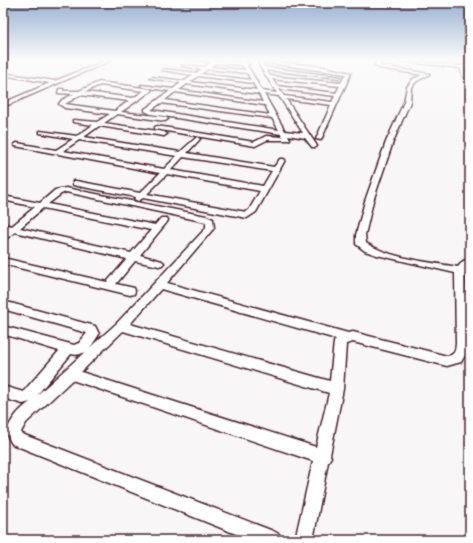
<svg xmlns="http://www.w3.org/2000/svg" width="473" height="543" viewBox="0 0 473 543" font-family="'Gochi Hand',sans-serif">
<style>
.lines{fill:none;stroke-linecap:round;stroke-linejoin:round}
.minor-casing{stroke:#4a1f2b;stroke-width:3}
.minor{fill:#fff;fill-rule:evenodd}
</style>
<rect width="100%" height="100%" fill="#f8f6f7"/>
<filter id="ink" filterUnits="userSpaceOnUse"><feTurbulence type="fractalNoise" baseFrequency=".025" numOctaves="2"/><feDisplacementMap in="SourceGraphic" scale="8" xChannelSelector="R" yChannelSelector="G"/><feConvolveMatrix kernelMatrix="1 2 1 2 8 2 1 2 1" color-interpolation-filters="sRGB"/></filter>
<g filter="url(#ink)">
<g class="lines">
<defs>
<g id="minor">
<polygon points="107,60 112,60 3,107 3,103 50,83 3,75 3,73 55,81"/>
<path d="M198 60 240 62 238 60H242L250 64 247 65 262 91 277 93 259 65V60L324 67 351 73 321 140 316 139 331 105 286 99 317 146 316 147H312L305 138 288 135 290 139 289 140H267L255 146 155 129V127L157 126 254 142 266 136 283 137 281 134 151 114 145 111V109L170 91 143 87 141 85 173 89 181 83 150 78 152 77 185 81 193 75 162 70 164 69 196 73 202 69 182 66 184 65 205 67 211 62ZM263 62 346 74 341 83 270 76 266 70 339 78 341 77 264 67 262 63ZM216 63 242 65 246 70 210 67ZM207 69 247 73 251 80 201 74ZM198 76 253 83 257 90 190 82ZM272 79 340 86 336 93 277 86ZM187 84 259 94 263 102 179 90ZM279 89 335 96 332 102 284 96ZM175 92 265 105 270 115 165 100ZM264 94 279 96 303 133 285 131ZM161 103 272 118 279 130 151 110Z"/>
<path d="M378 60H382L379 65 382 66 430 74 417 81 411 87 410 102 393 142 373 201 365 235 366 243C392 259 428 262 458 267L463 261 470 259V265L467 269 470 270V276L465 275 468 348 466 354 461 362 447 366 353 342 346 344 343 389 330 455 331 457 328 462 313 540H295L313 461 72 380 26 423 21 432 22 434 273 531 279 534 282 540H251L12 444 6 433C11 419 18 411 30 402L23 404 3 398V386L23 392 59 351 3 334V326L74 345 79 343 87 333 3 309V301L95 326 99 334C93 344 85 358 71 354L37 395 117 323 206 228V222L66 192 61 194 48 204 155 225 161 218H167L168 220 167 222 140 255 162 261 164 263 162 265 159 266 135 261 116 284 134 288 135 291 134 294 130 295 3 264V258L107 282 127 259 15 232 3 241V233L7 230H3V224L12 226 35 207 3 200V196L40 203 55 190 66 188 206 216 213 219 214 228 167 283 348 333 353 332 447 356C455 355 455 351 456 344L455 273 377 255 365 251 356 244V235L365 201 386 142 404 102 407 87 413 79 422 75 379 68 375 65ZM43 208 151 230 131 253 20 228ZM161 289 336 339 334 342 330 381 130 324ZM123 331 329 393 316 447 81 372Z"/>
<polygon points="393,60 405,60 462,66 470,63 470,66 464,68 467,77 465,78 463,77 460,68"/>
<path d="M99 82 151 89V91L121 112 165 117 168 119 165 121 117 114 104 123 164 132 167 134 164 136 99 126 84 137 180 152 197 137 200 139 187 153 274 167 280 159H284L285 160 256 212 247 218 143 198 138 201 134 199 136 197 73 185V181H76L140 193 160 173 15 146 14 145 17 143 56 150 73 139 40 133V131L77 136 93 125 73 122V120L97 122 110 114 65 108 59 104 62 100 74 94 58 93 59 89H63V91H79ZM100 85 144 91 133 98 85 92ZM80 95 129 101 115 111 65 104ZM79 140 177 156 164 169 63 151ZM183 157 272 171 263 186 171 170ZM167 174 260 191 249 210 246 212 147 194Z"/>
</g>
</defs>
<!-- minor casing -->
<use href="#minor" class="minor-casing"/>
<!-- minor -->
<use href="#minor" class="minor"/>
</g>
</g>
<!-- sky -->
<linearGradient id="sky" x2="0" y2="1"><stop stop-color="#97b1d2"/><stop offset="0.44" stop-color="#fcfbfb"/><stop offset="1" stop-color="#fcfbfb" stop-opacity="0"/></linearGradient>
<rect width="473" height="136" fill="url(#sky)"/>
<!-- margin -->
<rect width="473" height="543" fill="none" stroke="#fff" stroke-width="16"/>
<rect x="8" y="8" width="457" height="527" fill="none" stroke="#4a1f2b" stroke-width="1.5" filter="url(#ink)"/>
</svg>
